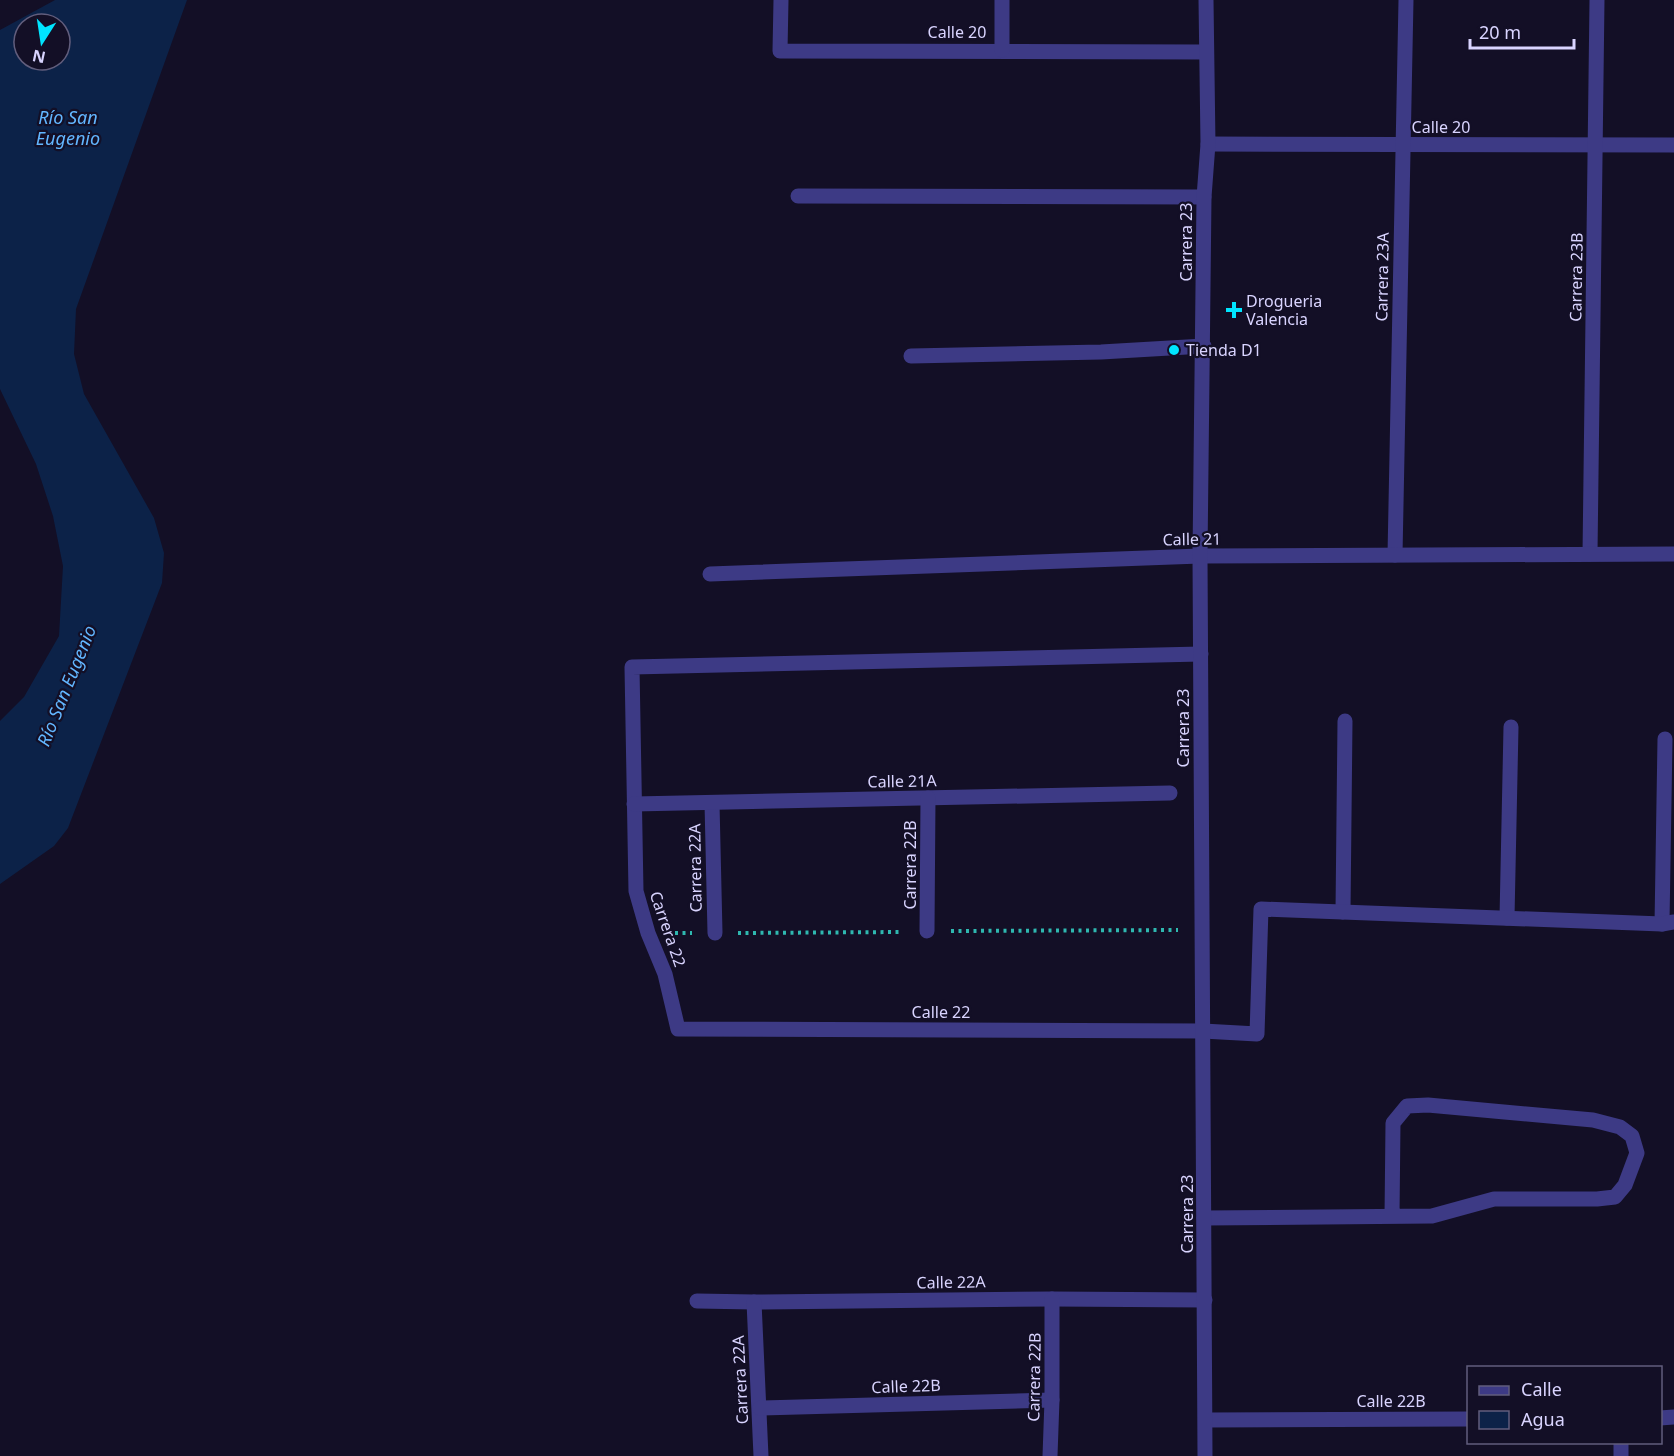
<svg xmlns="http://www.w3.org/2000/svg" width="1674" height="1456" viewBox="0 0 1674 1456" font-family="'Noto Sans',sans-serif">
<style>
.water{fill:#0c2248;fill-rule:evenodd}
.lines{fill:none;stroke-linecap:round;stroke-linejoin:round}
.path{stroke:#2fb8b0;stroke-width:4;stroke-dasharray:3 4.5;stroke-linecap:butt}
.service{stroke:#3d3a85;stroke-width:15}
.minor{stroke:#3d3a85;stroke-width:15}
.poi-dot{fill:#00e5ff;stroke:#130f26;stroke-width:2}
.labels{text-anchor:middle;stroke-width:4.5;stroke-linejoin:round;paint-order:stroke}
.street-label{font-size:16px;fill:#d9d4ff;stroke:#130f26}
.poi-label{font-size:16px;fill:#d9d4ff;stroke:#130f26;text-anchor:start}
.water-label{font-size:18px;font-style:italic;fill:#62b6ff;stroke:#130f26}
</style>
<rect width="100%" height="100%" fill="#130f26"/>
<!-- water -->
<path class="water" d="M55 0H187L76 309 74 354 84 394 154 518 164 553 162 583 68 828 54 846 0 884V721L24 697 59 636 63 566 53 516 36 464 0 389V30ZM24 24H60V60H24Z"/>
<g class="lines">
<!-- path -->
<g class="path">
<polyline points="951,931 1178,930"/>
<polyline points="675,933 692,933"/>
<polyline points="738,933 902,932"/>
</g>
<!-- service -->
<g class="service">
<polyline points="798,196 1204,197"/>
<polyline points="911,356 1101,352 1204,346"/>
<polyline points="1343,912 1345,721"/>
<polyline points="1507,918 1511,727"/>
<polyline points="1662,924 1665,739"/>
<polyline points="1203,1031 1257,1034 1261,909 1662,924 1674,922"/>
<polyline points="1204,1218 1432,1216 1494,1199 1597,1199 1615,1197 1625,1185 1637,1153 1632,1136 1620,1127 1593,1120 1428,1105 1407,1106 1393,1123 1392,1216"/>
</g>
<!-- minor -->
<g class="minor">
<polyline points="781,0 780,51 1206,52"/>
<polyline points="1002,50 1002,0"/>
<polyline points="1208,144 1674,145"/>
<polyline points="1590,554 1597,0"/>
<polyline points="1395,555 1406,0"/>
<polyline points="710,574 1200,556 1674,554"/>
<polyline points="1201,654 632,667 636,891 648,933 665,974 678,1029 1203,1031"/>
<polyline points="712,803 715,933"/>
<polyline points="634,804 1170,793"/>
<polyline points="927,931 928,798"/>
<polyline points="697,1301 754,1302 1052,1299 1205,1300"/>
<polyline points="754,1302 761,1456"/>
<polyline points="760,1408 1052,1400"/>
<polyline points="1660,1418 1674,1417"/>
<polyline points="1206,1420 1468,1419"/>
<polyline points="1621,1442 1621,1456"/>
<polyline points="1050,1456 1052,1400 1052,1299"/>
<polyline points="1205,1456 1200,556 1204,197 1208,144 1206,0"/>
</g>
</g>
<!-- markers -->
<g class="poi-dot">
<path d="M1231 301h6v6h6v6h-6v6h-6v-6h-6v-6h6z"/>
<circle cx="1174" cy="350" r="6"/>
</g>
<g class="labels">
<!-- street labels -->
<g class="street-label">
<text x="957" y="38">Calle 20</text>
<text x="1441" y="133">Calle 20</text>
<text transform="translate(1186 242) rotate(-90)" y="6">Carrera 23</text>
<text transform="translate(1382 277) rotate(-89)" y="6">Carrera 23A</text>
<text transform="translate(1576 277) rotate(-89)" y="6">Carrera 23B</text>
<text transform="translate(1192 539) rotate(-1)" y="6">Calle 21</text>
<text transform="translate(1183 728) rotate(-90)" y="6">Carrera 23</text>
<text transform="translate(902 781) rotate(-1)" y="6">Calle 21A</text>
<text transform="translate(910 865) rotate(-90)" y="6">Carrera 22B</text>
<text transform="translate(695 868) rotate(-91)" y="6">Carrera 22A</text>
<text transform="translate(668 929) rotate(71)" y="6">Carrera 22</text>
<text x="941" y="1018">Calle 22</text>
<text transform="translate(1187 1214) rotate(-90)" y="6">Carrera 23</text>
<text transform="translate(951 1282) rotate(-1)" y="6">Calle 22A</text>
<text transform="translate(1034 1377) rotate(-89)" y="6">Carrera 22B</text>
<text transform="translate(740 1380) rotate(-93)" y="6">Carrera 22A</text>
<text transform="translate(906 1386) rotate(-2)" y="6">Calle 22B</text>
<text x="1391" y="1407">Calle 22B</text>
</g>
<!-- poi labels -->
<g class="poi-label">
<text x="1246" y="307">Drogueria<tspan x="1246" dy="18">Valencia</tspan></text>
<text x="1186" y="356">Tienda D1</text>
</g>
<!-- water labels -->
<g class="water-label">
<text x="68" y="124">Río San<tspan x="68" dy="21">Eugenio</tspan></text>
<text transform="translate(67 686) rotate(-68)" y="6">Río San Eugenio</text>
</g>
</g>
<!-- legend -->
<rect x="1467" y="1366" width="195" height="78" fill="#130f26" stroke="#625e7d" stroke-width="1.5"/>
<rect x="1479" y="1386" width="30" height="9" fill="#3d3a85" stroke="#625e7d" stroke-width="1.5"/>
<text x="1521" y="1396" font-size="18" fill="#d9d4ff">Calle</text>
<rect x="1479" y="1411" width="30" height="18" fill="#0c2248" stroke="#625e7d" stroke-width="1.5"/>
<text x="1521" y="1426" font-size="18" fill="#d9d4ff">Agua</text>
<!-- north arrow -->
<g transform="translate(42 42) rotate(192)"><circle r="28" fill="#130f26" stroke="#625e7d" stroke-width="1.5"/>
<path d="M0-4.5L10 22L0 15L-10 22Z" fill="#00e5ff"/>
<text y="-9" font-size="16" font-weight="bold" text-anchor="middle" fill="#d9d4ff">N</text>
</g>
<!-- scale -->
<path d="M1470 39v9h104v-9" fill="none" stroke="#d9d4ff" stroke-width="3"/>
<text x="1479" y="39" font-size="18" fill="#d9d4ff" stroke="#130f26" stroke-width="4.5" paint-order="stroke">20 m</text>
</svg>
